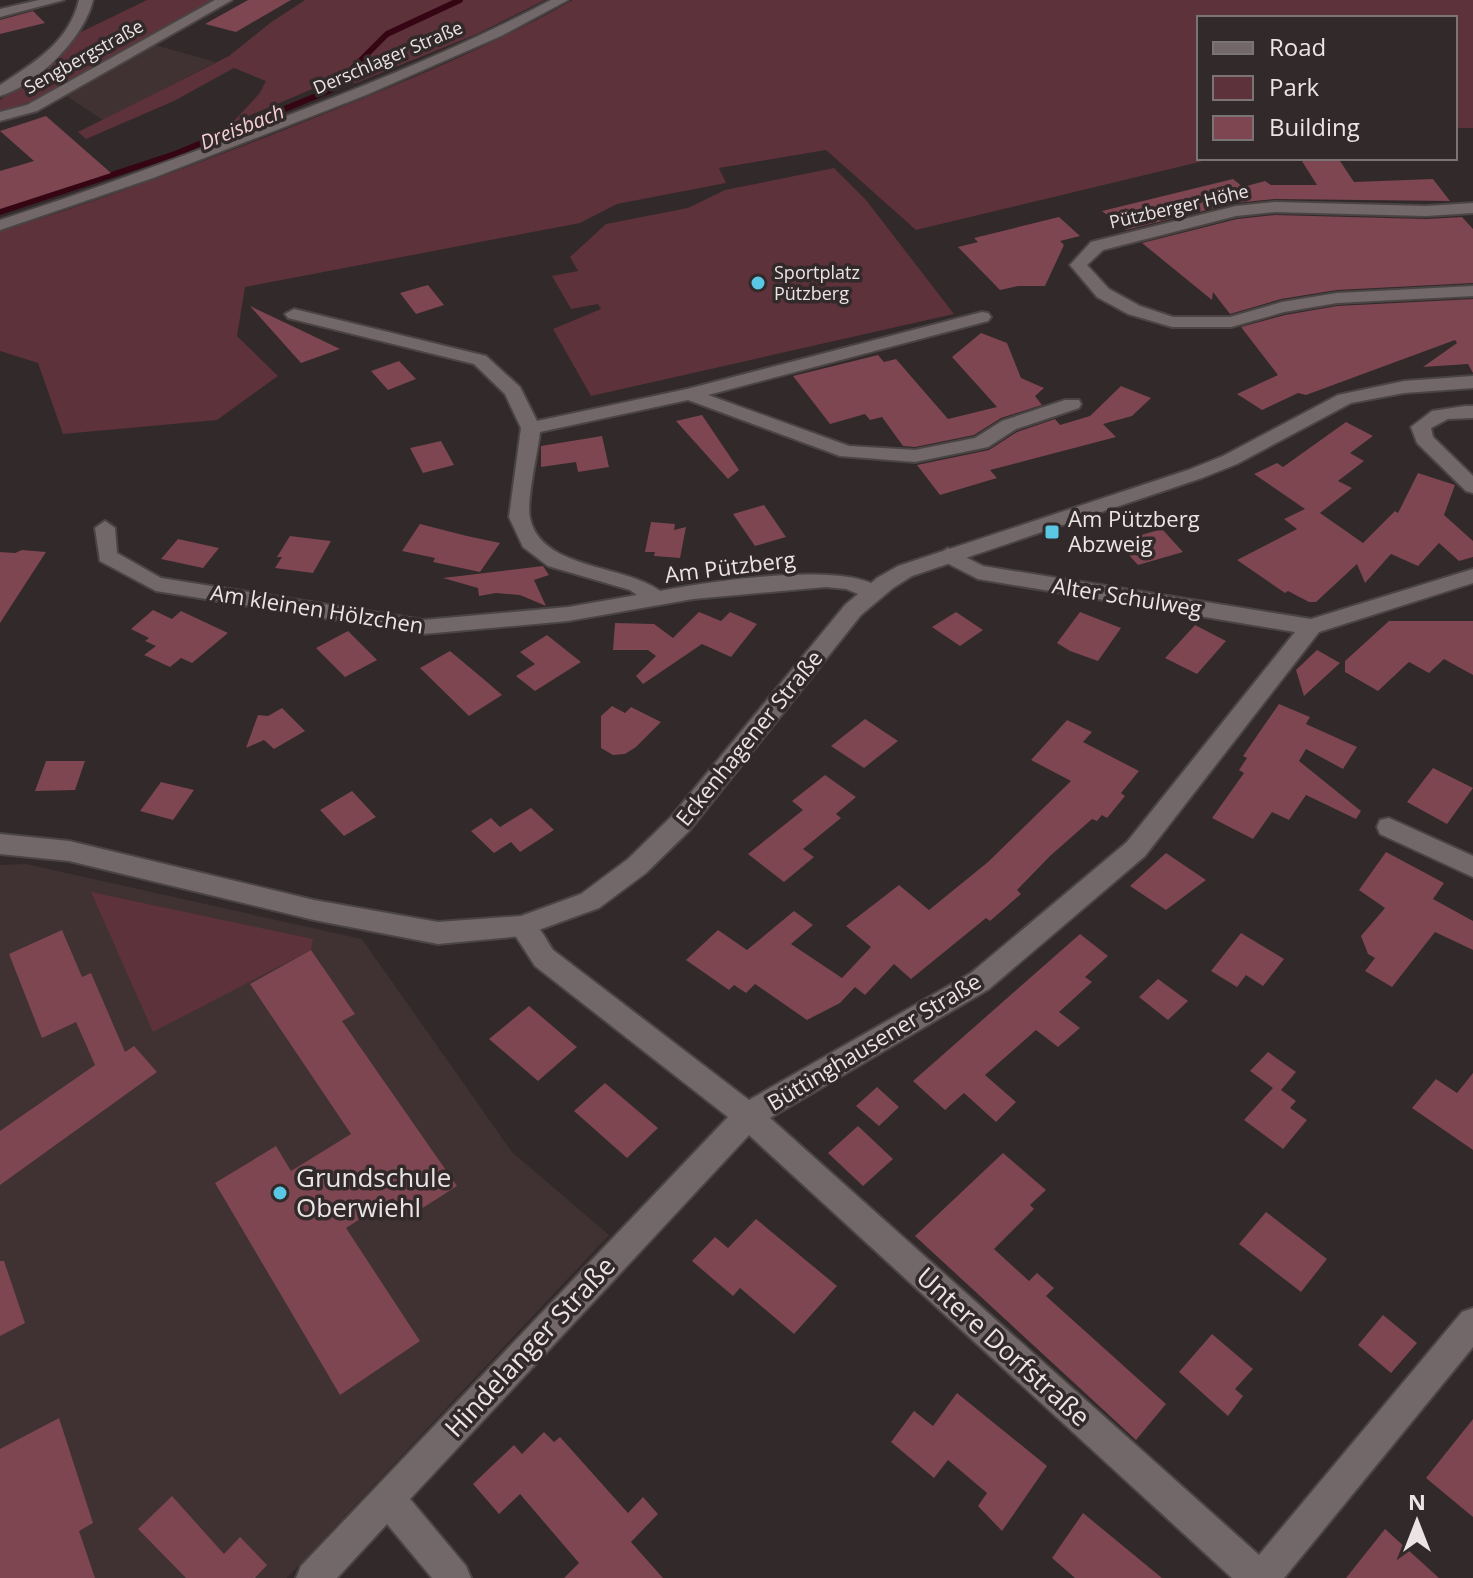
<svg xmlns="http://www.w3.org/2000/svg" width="1473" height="1578" viewBox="0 0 1473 1578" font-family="'Open Sans',sans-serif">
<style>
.built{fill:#403133}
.green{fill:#5d323a}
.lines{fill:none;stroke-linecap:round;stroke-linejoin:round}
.stream{stroke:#360514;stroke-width:6}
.building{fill:#7d4650}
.street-casing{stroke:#4b4445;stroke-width:4}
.secondary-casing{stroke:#4b4445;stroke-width:4}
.street{fill:#726869;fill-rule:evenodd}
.secondary{fill:#726869;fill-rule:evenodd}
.poi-dot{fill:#5ac8e5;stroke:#31292a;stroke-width:3}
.labels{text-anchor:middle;stroke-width:7;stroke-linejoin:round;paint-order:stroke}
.far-street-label{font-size:18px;fill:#eae4e5;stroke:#31292a}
.far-poi-label{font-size:18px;fill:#eae4e5;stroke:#31292a;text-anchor:start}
.far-water-label{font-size:20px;font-style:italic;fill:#f5cfd5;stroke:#31292a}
.poi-label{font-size:22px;fill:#eae4e5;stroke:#31292a;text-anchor:start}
.street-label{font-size:22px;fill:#eae4e5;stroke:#31292a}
.near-poi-label{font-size:26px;fill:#eae4e5;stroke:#31292a;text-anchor:start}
.near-street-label{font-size:26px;fill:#eae4e5;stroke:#31292a}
</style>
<rect width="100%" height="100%" fill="#31292a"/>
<!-- built -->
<g class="built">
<polygon points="155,45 216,62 103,120 66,96"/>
<polygon points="26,864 362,939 512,1152 609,1235 287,1578 0,1578 0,865"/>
</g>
<!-- green -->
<g class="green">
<polygon points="147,0 214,0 31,101 0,113 0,100 40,70 81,32"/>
<polygon points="305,0 545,0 477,34 356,83 324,84 232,123 259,94 266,81 234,68 174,101 86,139 78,132 229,56 270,23"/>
<path d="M573 0H1473V128H1455V18H1199V158H1216L916 230 826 150 719 168 726 183 617 204 580 223 245 287 237 336 278 376 217 420 63 434 38 363 0 351V231C91 204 180 170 269 136 372 95 476 55 573 0Z"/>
<polygon points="834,168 866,200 954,314 591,396 553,329 601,309 598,304 571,309 552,276 578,271 570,257 606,224 688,208 725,190"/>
<polygon points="91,892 313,939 311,950 153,1032"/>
</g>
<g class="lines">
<!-- stream -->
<polyline class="stream" points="0,212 175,154 331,90 387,34 460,0"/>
</g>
<!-- building -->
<g class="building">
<polygon points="248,0 291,0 236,32 205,24"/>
<polygon points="33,11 45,23 0,34 0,20"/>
<polygon points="46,116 111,173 0,209 0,171 34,161 0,131"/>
<polygon points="1300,158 1338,158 1354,182 1433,179 1450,201 1275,199 1235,203 1126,230 1102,211 1233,179 1243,187 1265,181 1271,185 1317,185"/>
<polygon points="1275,215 1426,219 1462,217 1473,229 1473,283 1337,290 1281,299 1230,314 1213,292 1212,300 1142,243 1237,219"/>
<polygon points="1059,217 1080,236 1060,241 1064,245 1045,286 1018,286 1000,290 958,247 978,242 974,238"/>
<polygon points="428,285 444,305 416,314 400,293"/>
<polygon points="1473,299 1473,373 1468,364 1423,367 1457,343 1455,340 1306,395 1298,393 1262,410 1237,394 1278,375 1241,327 1285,315 1337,306"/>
<polygon points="250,306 309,334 340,349 301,363"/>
<polygon points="981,333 1007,343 1021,378 1044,388 1035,396 1042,405 1001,418 974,435 915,447 903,446 882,417 870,420 865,414 830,424 793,376 878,355 884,362 896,359 948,419 997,407 952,357"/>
<polygon points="399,361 416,379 388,390 371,371"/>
<polygon points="1121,386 1151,398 1132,416 1103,424 1116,437 990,470 997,478 940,495 917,465 989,450 1017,432 1055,419 1060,425 1090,416"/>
<polygon points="702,415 739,470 728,479 676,421"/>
<polygon points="1346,422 1373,436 1350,453 1364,461 1338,481 1352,488 1320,513 1363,543 1395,511 1398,513 1418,473 1455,485 1444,515 1473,541 1473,557 1459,561 1439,543 1418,566 1391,554 1365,583 1357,564 1316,602 1309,602 1288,591 1285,593 1237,560 1297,529 1284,519 1305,509 1254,474 1277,463 1283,467"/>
<polygon points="602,436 609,467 578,472 576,462 541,467 541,446"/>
<polygon points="441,441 454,465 423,473 410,448"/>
<polygon points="764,505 786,537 755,546 733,514"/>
<polygon points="651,522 675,524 674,530 686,527 680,558 654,556 655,552 645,552"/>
<polygon points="420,524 467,536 500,543 480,572 433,562 435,558 402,551"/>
<polygon points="1162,529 1183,552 1138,565 1117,542"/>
<polygon points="290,536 331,541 313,573 275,568 282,557 277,557"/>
<polygon points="178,539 219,548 203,568 161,559"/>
<polygon points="22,550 46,552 0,623 0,552 15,553"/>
<polygon points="543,566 549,575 534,580 546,606 520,595 496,593 479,596 478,588 443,578"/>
<polygon points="153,610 172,619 181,611 228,633 192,663 181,658 170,667 144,655 156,646 145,641 149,638 131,629"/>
<polygon points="699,612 721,621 730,612 757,624 731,657 702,644 643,684 636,676 656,656 648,650 613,650 615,623 654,624 673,638"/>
<polygon points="956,612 983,630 960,646 932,627"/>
<polygon points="1080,612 1121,628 1098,661 1070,651 1057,643"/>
<polygon points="1389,621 1473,621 1473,675 1444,659 1429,673 1409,662 1378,691 1345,672 1345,661"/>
<polygon points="1195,625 1226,641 1197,674 1165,658"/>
<polygon points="348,631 377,660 345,677 316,648"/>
<polygon points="547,635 581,662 535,691 516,676 535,664 520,652"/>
<polygon points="1317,650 1340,663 1304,696 1296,670"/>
<polygon points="450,651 487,682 502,695 469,716 420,668"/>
<polygon points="1279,704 1310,717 1306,724 1357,747 1343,769 1306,749 1299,761 1361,811 1356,819 1306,795 1289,820 1272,812 1253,839 1212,818 1244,773 1239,770 1247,758 1243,756"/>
<polygon points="612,706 625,713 631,707 661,722 636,747 625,754 613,755 601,748 601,716"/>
<polygon points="282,708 305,731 274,749 264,740 246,748 258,715 268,716"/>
<polygon points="865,719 898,741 864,768 831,746"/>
<polygon points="1067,720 1092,732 1083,742 1139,771 1121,793 1125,796 1107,818 1102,815 1097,821 1092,819 1050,856 1017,890 1021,894 990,921 986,918 911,979 894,964 865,995 855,987 840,1003 807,1020 755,984 746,993 734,985 729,990 686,960 718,930 747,950 794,911 813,925 791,944 842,978 871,947 846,926 899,885 929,910 988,862 1071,781 1031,760"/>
<polygon points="46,761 85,761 75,790 35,791"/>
<polygon points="1433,768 1473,788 1447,824 1407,802"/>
<polygon points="825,775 856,797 836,814 841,818 803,849 814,857 784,882 748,854 803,810 792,801"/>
<polygon points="161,782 194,790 173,820 140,811"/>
<polygon points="352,791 376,817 344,836 320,810"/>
<polygon points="531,808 554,830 520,852 511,842 494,853 471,831 491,818 500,827"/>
<polygon points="1386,852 1444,883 1433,899 1473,921 1473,950 1435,932 1392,987 1365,971 1375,958 1368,954 1361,936 1385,908 1359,890"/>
<polygon points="1166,853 1206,880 1166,910 1130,886"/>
<polygon points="62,930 82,977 91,973 125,1052 134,1046 157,1072 0,1185 0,1131 95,1065 76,1022 42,1038 9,954"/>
<polygon points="1241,933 1284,959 1263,986 1246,975 1237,987 1211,971"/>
<polygon points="1080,934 1108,956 1085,977 1092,982 1059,1012 1080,1028 1058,1047 1036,1030 985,1075 1016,1102 996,1122 964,1093 945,1110 913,1081"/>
<polygon points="311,950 355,1014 342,1021 457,1186 407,1218 393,1198 346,1228 420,1341 340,1395 215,1183 276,1146 291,1171 351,1134 250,984"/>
<polygon points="1158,979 1188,1001 1168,1020 1139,997"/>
<polygon points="529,1006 577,1047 538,1081 489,1039"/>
<polygon points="1268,1052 1296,1072 1281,1090 1296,1101 1290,1108 1307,1120 1283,1149 1244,1120 1273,1088 1250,1071"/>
<polygon points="1473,1073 1473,1150 1412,1108 1436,1079 1457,1093"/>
<polygon points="605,1083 658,1128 627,1158 574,1111"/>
<polygon points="877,1087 899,1107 879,1126 856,1106"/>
<polygon points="858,1126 893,1159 863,1186 828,1153"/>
<polygon points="1003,1153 1046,1190 1030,1205 1034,1209 994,1249 1029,1281 1037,1273 1054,1288 1046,1296 1166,1404 1136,1440 915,1236"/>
<polygon points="1266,1212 1327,1259 1301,1292 1239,1244"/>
<polygon points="756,1219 837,1286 794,1334 740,1288 733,1296 692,1261 715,1237 728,1248"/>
<polygon points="0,1261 4,1261 25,1323 0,1336"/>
<polygon points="1383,1315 1417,1343 1391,1373 1358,1345"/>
<polygon points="1212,1334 1253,1369 1235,1389 1243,1396 1228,1416 1179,1372"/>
<polygon points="957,1393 1047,1466 1002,1531 978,1506 987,1493 948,1460 934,1478 891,1442 914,1411 933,1426"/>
<polygon points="59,1418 93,1523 79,1531 95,1578 0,1578 0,1449"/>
<polygon points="1473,1419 1473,1517 1426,1478"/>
<polygon points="544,1432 554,1442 560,1437 628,1513 643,1497 658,1514 631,1542 663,1578 564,1578 579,1563 520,1494 499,1514 473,1484 514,1445 522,1454"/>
<polygon points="172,1496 224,1554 240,1537 267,1565 255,1578 186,1578 138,1529"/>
<polygon points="1083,1513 1162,1578 1075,1578 1052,1558"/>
<polygon points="1385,1529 1439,1578 1346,1578"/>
</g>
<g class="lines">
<defs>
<g id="street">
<polygon points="39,0 64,0 0,17 0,9"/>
<path d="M79 0H93C84 38 37 85 0 96V85C34 63 69 42 79 0Z"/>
<polygon points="215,0 232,0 37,111 0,121 0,112 27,105"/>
<polygon points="1275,202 1426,206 1473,203 1473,213 1426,216 1275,212 1236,216 1103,250 1087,265 1109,289 1140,306 1173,317 1230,317 1282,302 1337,293 1473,286 1473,296 1337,303 1284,312 1231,327 1172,327 1128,314 1097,297 1070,265 1091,242 1236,206"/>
<path d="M294 309 486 356 520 387 537 421 687 389 982 312 988 313 991 317 988 321 708 395 849 446 915 450 975 438 1002 421 1065 400H1079L1081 404 1079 408 1016 429 988 447 915 462 840 456 688 400 540 432C538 451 526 502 530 518 541 570 624 564 660 591 700 583 860 557 884 593L881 598 873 600 846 589 826 587 693 599 568 621 423 634 156 591 100 561 95 528 105 521 115 528 117 553 161 578 423 620 568 607 637 595 630 590 548 566 523 547 509 517 521 428 505 394 474 364 288 318 285 314Z"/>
<polygon points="1465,406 1473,406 1473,418 1448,419 1431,428 1433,437 1473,476 1473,493 1466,491 1417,443 1411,427 1432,411"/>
<path d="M948 548 983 566 1311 619 1473 569V583L1319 632 1145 856 989 989 770 1118 1259 1555 1462 1312 1473 1308V1347L1284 1578H1232L749 1135 410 1499 466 1566 471 1578H432L387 1524 337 1578H296L301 1566 728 1117 535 966 509 926 513 919C534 911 543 935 553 950L749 1100 971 973 1127 842 1295 632 978 579 941 560 938 555Z"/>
<polygon points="1389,818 1473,856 1473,877 1380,834 1377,827 1380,820"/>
</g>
<g id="secondary">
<path d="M551 0H568L501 36 366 95 153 178 0 230V220C93 190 185 156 276 120 370 84 462 47 551 0Z"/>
<polygon points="1473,376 1473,388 1404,393 1351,403 1237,464 1202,478 912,576 893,588 861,615 689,831 646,873 599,908 522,936 438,944 314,920 69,861 0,854 0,834 69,841 314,900 438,922 521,916 581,894 628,859 671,817 845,605 877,578 898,566 1188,470 1223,456 1338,395 1404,381"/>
</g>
</defs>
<!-- street casing -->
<use href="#street" class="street-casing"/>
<!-- secondary casing -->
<use href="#secondary" class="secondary-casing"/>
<!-- street -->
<use href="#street" class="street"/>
<!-- secondary -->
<use href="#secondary" class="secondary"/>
</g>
<!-- markers -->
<g class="poi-dot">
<circle cx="758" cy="283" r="8"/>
<rect x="1044" y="524" width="16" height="16" rx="4"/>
<circle cx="280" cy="1193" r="8"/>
</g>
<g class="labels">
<!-- far-street labels -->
<g class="far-street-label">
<text transform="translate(84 57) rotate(-29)" y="6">Sengbergstraße</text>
<text transform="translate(388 58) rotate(-23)" y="6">Derschlager Straße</text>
<text transform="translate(1179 207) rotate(-13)" y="6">Pützberger Höhe</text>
</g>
<!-- far-poi labels -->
<g class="far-poi-label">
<text x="774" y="279">Sportplatz<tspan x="774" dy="21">Pützberg</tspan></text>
</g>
<!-- far-water labels -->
<g class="far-water-label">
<text transform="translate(242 127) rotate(-22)" y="7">Dreisbach</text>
</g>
<!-- poi labels -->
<g class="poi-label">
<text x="1068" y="527">Am Pützberg<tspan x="1068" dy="25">Abzweig</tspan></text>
</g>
<!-- street labels -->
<g class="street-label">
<text transform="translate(730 567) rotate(-7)" y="8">Am Pützberg</text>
<text transform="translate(1127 597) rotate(9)" y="8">Alter Schulweg</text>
<text transform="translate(317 609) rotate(9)" y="8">Am kleinen Hölzchen</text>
<text transform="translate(749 738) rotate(-51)" y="8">Eckenhagener Straße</text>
<text transform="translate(874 1042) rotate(-31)" y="8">Büttinghausener Straße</text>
</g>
<!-- near-poi labels -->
<g class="near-poi-label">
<text x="296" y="1187">Grundschule<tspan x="296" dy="30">Oberwiehl</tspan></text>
</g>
<!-- near-street labels -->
<g class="near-street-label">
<text transform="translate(530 1347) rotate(-47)" y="9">Hindelanger Straße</text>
<text transform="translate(1003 1347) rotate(42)" y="9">Untere Dorfstraße</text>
</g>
</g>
<!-- legend -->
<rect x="1197" y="16" width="260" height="144" fill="#31292a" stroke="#7b7475" stroke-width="2"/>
<rect x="1213" y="42" width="40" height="12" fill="#726869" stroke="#7b7475" stroke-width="2"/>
<text x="1269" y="56" font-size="24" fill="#eae4e5">Road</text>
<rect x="1213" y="76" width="40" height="24" fill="#5d323a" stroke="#7b7475" stroke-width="2"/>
<text x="1269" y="96" font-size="24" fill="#eae4e5">Park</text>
<rect x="1213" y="116" width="40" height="24" fill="#7d4650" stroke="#7b7475" stroke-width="2"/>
<text x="1269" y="136" font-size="24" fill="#eae4e5">Building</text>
<!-- north arrow -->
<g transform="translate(1417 1522)" stroke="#31292a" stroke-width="6" paint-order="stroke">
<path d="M0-6L14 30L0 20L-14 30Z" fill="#eae4e5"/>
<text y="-12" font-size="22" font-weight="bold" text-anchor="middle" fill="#eae4e5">N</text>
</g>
</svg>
